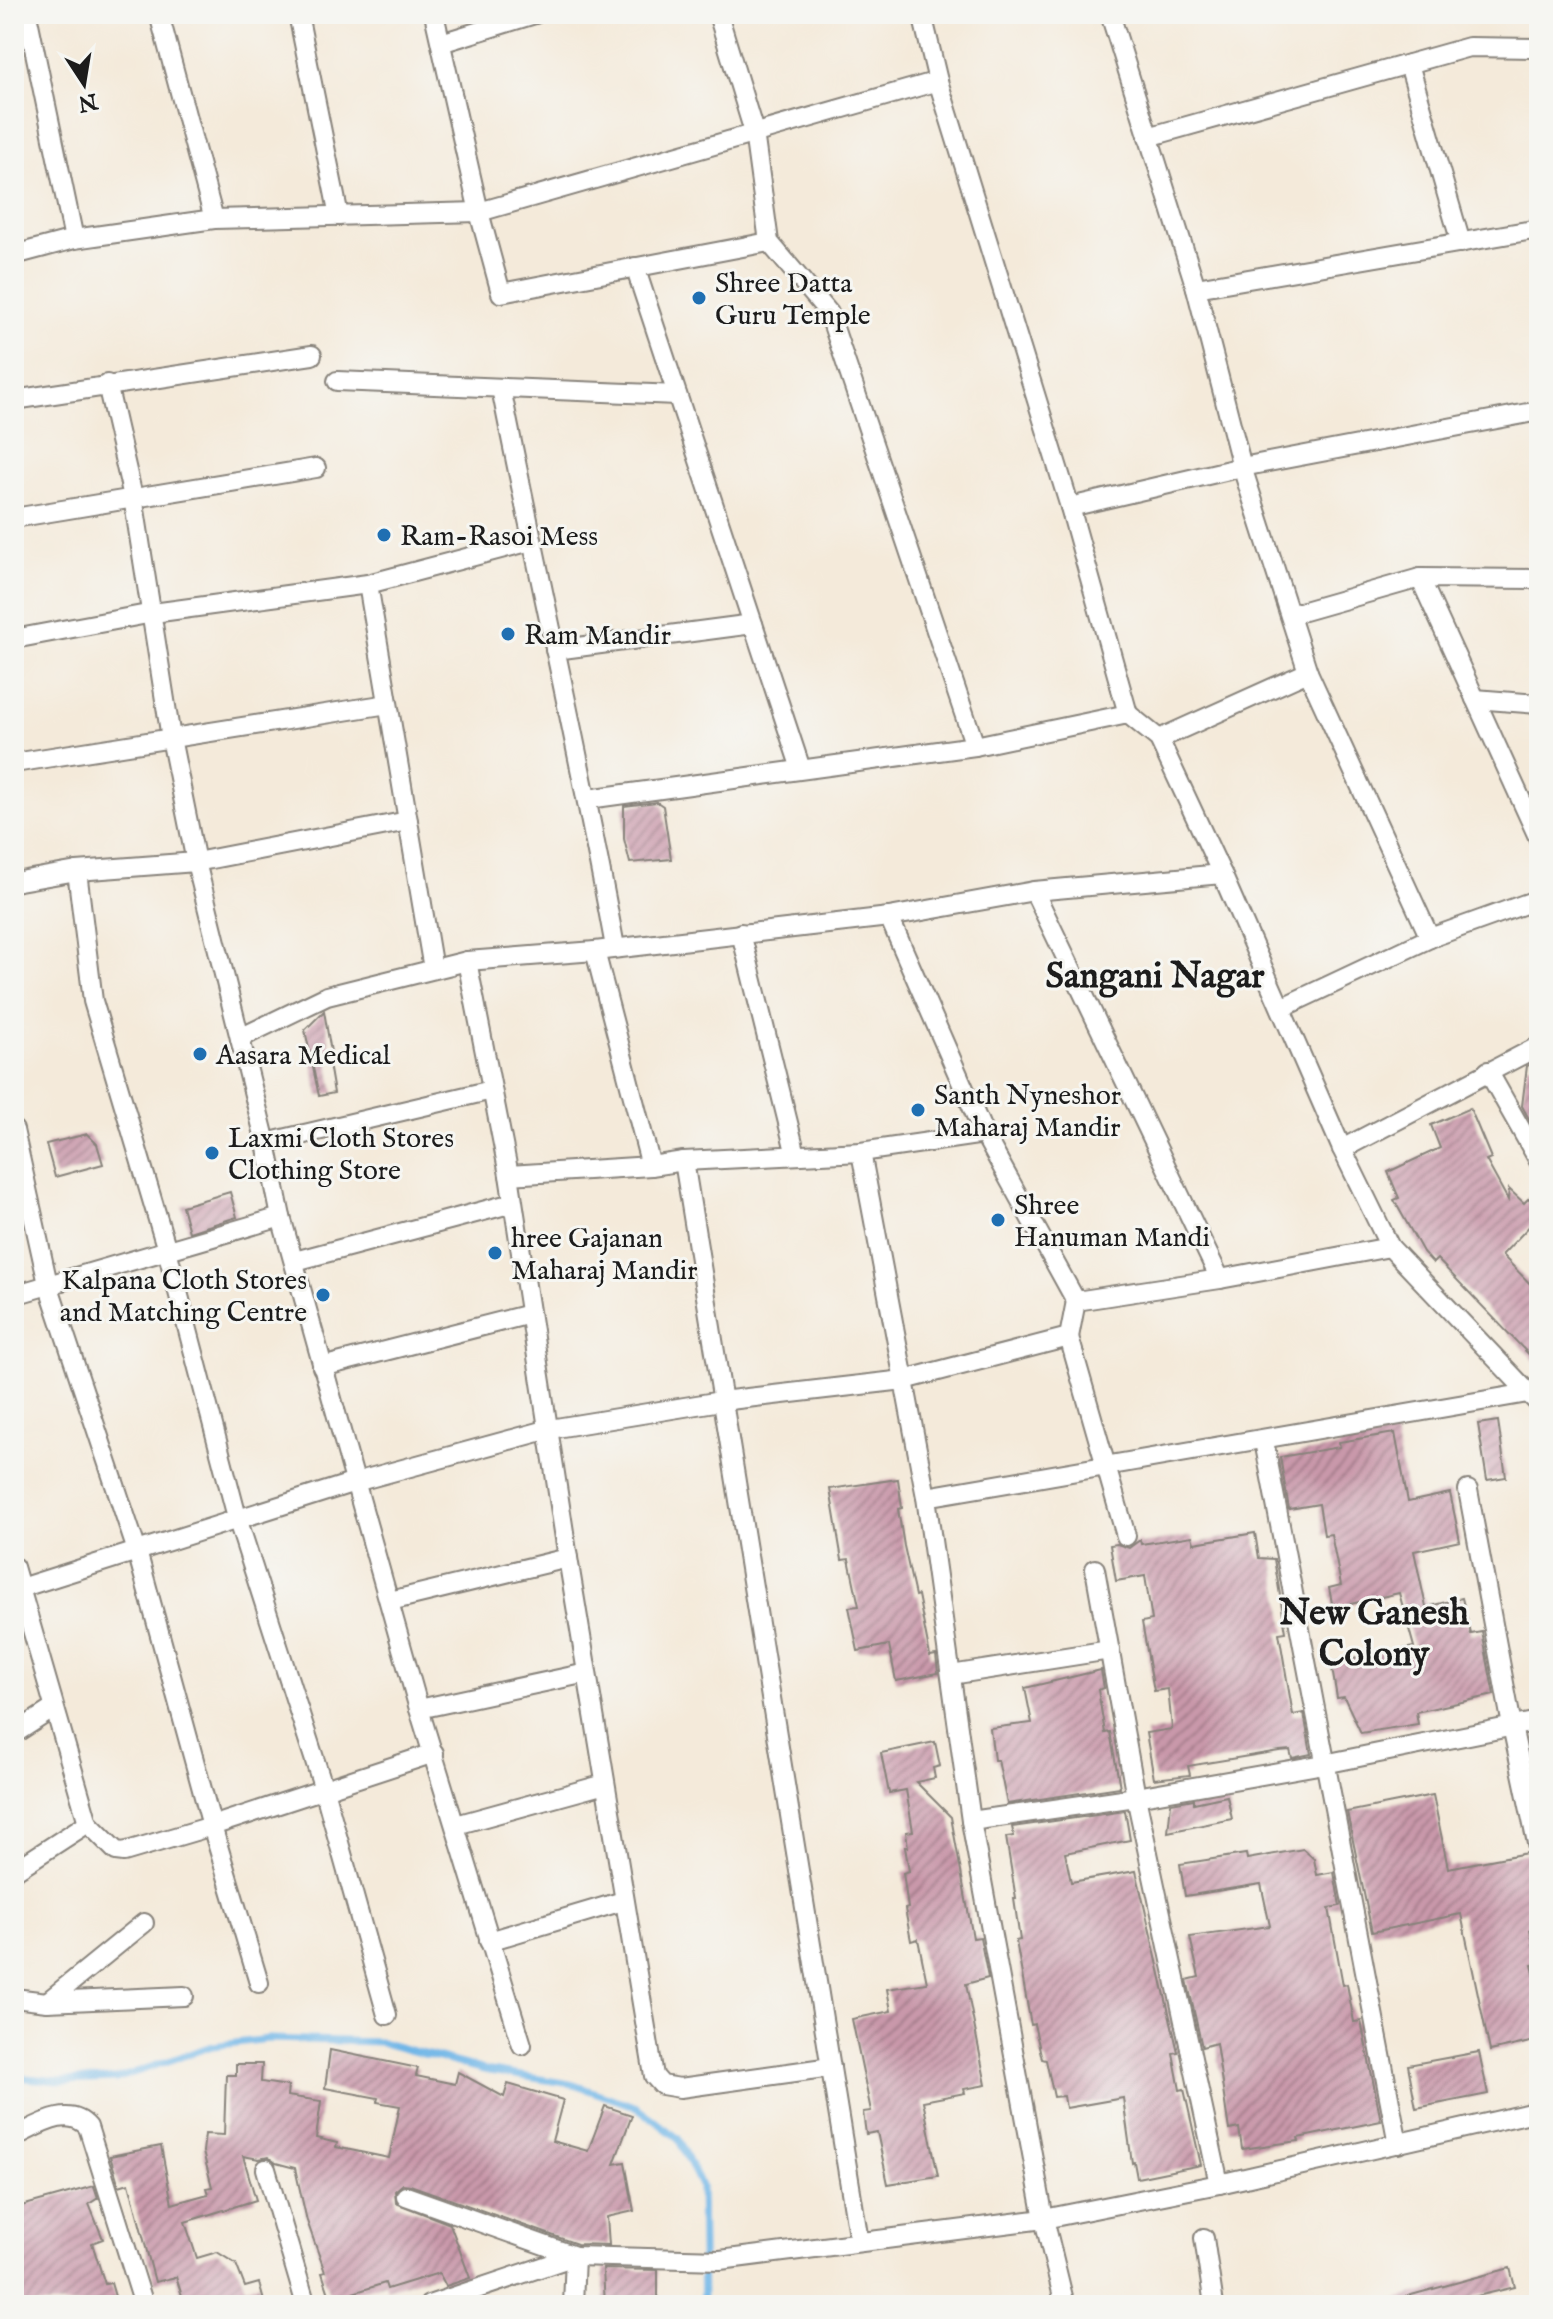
<svg xmlns="http://www.w3.org/2000/svg" width="1553" height="2319" viewBox="0 0 1553 2319" font-family="'IM FELL English',serif">
<style>
.lines{fill:none;stroke-linecap:round;stroke-linejoin:round}
.stream{stroke:#6fb6e7;stroke-width:7}
.building{fill:url(#building-hatch)}
.minor-casing{stroke:#88837b;stroke-width:22}
.minor{stroke:#fff;stroke-width:18}
.poi-dot{fill:#1f6fb2;stroke:#f6f6f2;stroke-width:3}
.labels{text-anchor:middle;stroke-width:6;stroke-linejoin:round;paint-order:stroke}
.poi-label{font-size:28px;fill:#1c1c1c;stroke:#f6f6f2;text-anchor:start}
.district-label{font-size:36px;font-weight:bold;fill:#1c1c1c;stroke:#f6f6f2}
</style>
<defs>
<pattern id="building-hatch" width="6" height="6" patternUnits="userSpaceOnUse" patternTransform="scale(2)"><rect width="6" height="6" fill="#c998aa"/><path d="M-1 1l2-2M0 6l6-6M5 7l2-2" fill="none" stroke="#a27b8a"/></pattern>
</defs>
<rect width="100%" height="100%" fill="#f6f6f2"/>
<filter id="ink" filterUnits="userSpaceOnUse"><feTurbulence type="fractalNoise" baseFrequency=".0125" numOctaves="2"/><feDisplacementMap in="SourceGraphic" scale="16" xChannelSelector="R" yChannelSelector="G"/><feConvolveMatrix kernelMatrix="1 2 1 2 8 2 1 2 1" color-interpolation-filters="sRGB"/></filter>
<filter id="wash" filterUnits="userSpaceOnUse"><feTurbulence type="fractalNoise" baseFrequency=".006" numOctaves="4" result="noise"/><feDisplacementMap in="SourceGraphic" scale="32" xChannelSelector="R" yChannelSelector="G"/><feGaussianBlur stdDeviation="1.8" result="paint"/><feColorMatrix in="noise" values="0 0 0 0 0 0 0 0 0 0 0 0 0 0 0 0 0 1.4 0 .05"/><feComposite in="paint" operator="in"/></filter>
<g filter="url(#wash)">
<rect width="100%" height="100%" fill="#f4eada"/>
<g class="lines">
<!-- stream -->
<polyline class="stream" points="14,2077 60,2081 116,2079 212,2046 268,2039 379,2042 484,2070 571,2084 637,2107 678,2138 701,2186 703,2305"/>
</g>
<g id="blocks">
<!-- building -->
<g class="building">
<polygon points="657,802 663,806 671,859 630,863 624,839 624,806"/>
<polygon points="324,1011 332,1058 328,1058 334,1093 319,1096 305,1030"/>
<polygon points="1533,1063 1539,1063 1539,1128 1535,1130 1522,1106 1527,1066"/>
<polygon points="1470,1108 1491,1158 1486,1160 1508,1200 1509,1189 1524,1203 1529,1198 1539,1207 1539,1216 1502,1255 1539,1293 1539,1365 1437,1259 1433,1263 1423,1252 1394,1200 1399,1198 1388,1172 1440,1148 1431,1125"/>
<polygon points="87,1134 97,1144 103,1164 55,1177 46,1144"/>
<polygon points="230,1192 237,1217 189,1232 182,1206"/>
<polygon points="1498,1421 1506,1477 1487,1480 1478,1424"/>
<polygon points="1395,1433 1408,1502 1450,1493 1460,1541 1414,1551 1426,1607 1462,1598 1471,1634 1482,1632 1494,1695 1416,1712 1418,1724 1361,1733 1344,1697 1337,1698 1331,1662 1414,1647 1399,1593 1333,1608 1329,1588 1341,1585 1331,1534 1324,1535 1319,1504 1289,1509 1280,1457 1340,1447 1339,1442"/>
<polygon points="898,1479 902,1508 898,1509 904,1546 915,1596 918,1595 930,1656 936,1655 938,1673 896,1681 889,1645 858,1651 849,1607 859,1606 849,1559 842,1560 830,1489"/>
<polygon points="1255,1533 1259,1558 1274,1559 1286,1632 1279,1633 1293,1715 1304,1713 1311,1754 1292,1758 1290,1750 1279,1751 1188,1766 1190,1775 1154,1779 1146,1733 1172,1729 1168,1689 1154,1691 1142,1622 1152,1620 1145,1576 1116,1581 1110,1545 1117,1544 1129,1548 1140,1540 1141,1544 1192,1536 1194,1543"/>
<polygon points="1101,1670 1104,1688 1098,1690 1105,1733 1110,1732 1120,1787 1007,1804 998,1760 994,1760 990,1728 1032,1723 1025,1688"/>
<polygon points="935,1742 940,1766 933,1768 935,1778 916,1782 951,1817 973,1938 980,1937 988,1978 966,1984 986,2085 964,2089 965,2093 923,2101 938,2176 888,2184 877,2132 866,2134 863,2112 871,2111 852,2019 891,2011 887,1989 927,1983 918,1939 911,1941 905,1909 908,1908 903,1873 909,1871 905,1847 908,1847 906,1832 913,1831 906,1790 889,1793 881,1753"/>
<polygon points="1433,1795 1448,1868 1527,1853 1539,1921 1539,1928 1530,1930 1538,1964 1532,1965 1539,1993 1539,2040 1490,2051 1461,1914 1372,1932 1347,1812"/>
<polygon points="1227,1796 1232,1819 1168,1832 1171,1803 1194,1799 1194,1803"/>
<polygon points="1125,1811 1130,1840 1065,1853 1071,1882 1136,1871 1178,2052 1173,2053 1180,2090 1184,2089 1201,2165 1137,2178 1134,2162 1132,2163 1123,2098 1066,2108 1064,2096 1054,2097 1046,2060 1042,2059 1034,2024 1031,2025 1016,1941 1020,1940 1014,1899 1016,1899 1006,1837 1014,1836 1012,1827"/>
<polygon points="1303,1849 1314,1859 1317,1875 1334,1872 1340,1906 1329,1908 1343,1985 1347,1984 1354,2022 1361,2021 1381,2121 1298,2138 1299,2141 1242,2149 1239,2128 1229,2130 1216,2043 1202,2047 1187,1980 1199,1977 1190,1937 1270,1926 1261,1884 1185,1896 1180,1864 1246,1854 1247,1859"/>
<polygon points="330,2050 418,2068 416,2076 455,2084 458,2072 504,2097 508,2084 563,2100 552,2141 588,2151 605,2106 632,2115 614,2164 625,2162 634,2211 607,2217 609,2245 577,2244 410,2185 403,2184 395,2191 396,2203 450,2224 470,2278 446,2286 439,2273 387,2289 385,2283 331,2300 322,2273 325,2272 307,2221 295,2168 276,2163 268,2157 259,2159 243,2156 256,2200 185,2222 197,2258 217,2252 236,2264 245,2287 259,2283 265,2305 185,2305 176,2277 155,2282 129,2183 119,2186 110,2156 161,2146 172,2204 208,2194 206,2188 212,2187 203,2152 205,2134 224,2135 226,2075 236,2075 236,2064 262,2064 261,2082 288,2086 287,2096 321,2101 316,2138 337,2143 336,2147 389,2158 400,2106 377,2102 378,2098 325,2088"/>
<polygon points="1479,2052 1488,2094 1416,2108 1408,2065"/>
<polygon points="94,2186 98,2198 89,2204 103,2239 92,2243 105,2284 111,2283 116,2300 96,2305 14,2305 14,2208"/>
<polygon points="1510,2268 1515,2287 1473,2297 1475,2305 1394,2305 1393,2300"/>
<polygon points="603,2269 658,2270 658,2305 605,2305"/>
</g>
</g>
</g>
<g filter="url(#ink)">
<use href="#blocks" fill-opacity="0" stroke="#88837b" stroke-width="2"/>
<g class="lines">
<defs>
<g id="minor">
<polyline points="27,14 74,239"/>
<polyline points="159,14 214,219"/>
<polyline points="298,14 339,216"/>
<polyline points="434,14 479,212 501,293 769,242"/>
<polyline points="718,14 754,132 769,242 829,313 975,746"/>
<polyline points="922,14 938,81 1070,507 1128,714 1159,739 1222,874 1342,1149 1390,1247 1539,1404"/>
<polyline points="1110,14 1196,288 1242,467 1308,672 1430,938"/>
<polyline points="441,43 535,14"/>
<polyline points="1409,64 1461,243"/>
<polyline points="1148,137 1469,47 1539,48"/>
<polyline points="14,255 74,239 214,219 479,212 938,81"/>
<polyline points="635,267 801,769"/>
<polyline points="1196,288 1539,229"/>
<polyline points="337,381 677,395"/>
<polyline points="107,384 133,497 171,738 196,862 266,1143 281,1217 419,1709 522,2045"/>
<path d="M501 388C538 575 581 760 615 947"/>
<polyline points="14,400 312,355"/>
<polyline points="1070,507 1242,467 1539,411"/>
<polyline points="14,518 316,468"/>
<polyline points="1420,578 1539,839"/>
<polyline points="368,584 433,969"/>
<polyline points="1290,615 1420,578 1539,579"/>
<polyline points="14,639 153,613 368,584 531,541"/>
<polyline points="555,650 753,624"/>
<polyline points="1475,699 1539,704"/>
<polyline points="1159,739 1308,672"/>
<polyline points="14,763 388,704"/>
<polyline points="588,799 975,746 1128,714"/>
<polyline points="77,871 93,1001 167,1250 238,1521 324,1789 387,2015"/>
<polyline points="14,882 77,871 196,862 408,821"/>
<polyline points="1034,891 1220,1279"/>
<polyline points="889,917 984,1134 1076,1301"/>
<polyline points="741,933 796,1155"/>
<polyline points="595,951 651,1166"/>
<polyline points="467,961 509,1175 568,1558 654,2076 662,2085 680,2088 831,2067"/>
<polyline points="1281,1008 1430,938 1539,899"/>
<polyline points="240,1038 327,996 467,961 595,951 889,917 1034,891 1222,874"/>
<polyline points="1488,1071 1539,1161"/>
<polyline points="14,1130 48,1284 137,1551 212,1826 259,1983"/>
<polyline points="266,1143 492,1090"/>
<polyline points="1342,1149 1539,1046"/>
<polyline points="861,1152 926,1497 971,1821 1044,2219 1065,2305"/>
<polyline points="684,1161 859,2241"/>
<polyline points="509,1175 651,1166 684,1161 861,1152 984,1134"/>
<polyline points="295,1261 513,1203"/>
<polyline points="14,1295 281,1217"/>
<polyline points="1069,1337 1126,1536"/>
<polyline points="322,1367 530,1314"/>
<polyline points="1264,1441 1398,2144"/>
<polyline points="1468,1490 1512,1726 1539,1853"/>
<polyline points="926,1497 1528,1393"/>
<polyline points="14,1567 88,1823 116,1851 124,1852 212,1826 434,1753"/>
<polyline points="1095,1569 1136,1797 1219,2184"/>
<polyline points="14,1590 355,1482 550,1429 721,1401 904,1380 1069,1337 1076,1301 1220,1279 1390,1247"/>
<polyline points="390,1601 568,1558"/>
<polyline points="951,1675 1110,1650"/>
<polyline points="419,1709 587,1673"/>
<polyline points="14,1734 54,1708"/>
<polyline points="971,1821 1136,1797 1324,1764 1539,1721"/>
<polyline points="456,1825 605,1784"/>
<polyline points="14,1871 88,1823"/>
<polyline points="489,1941 623,1901"/>
<polyline points="14,1998 47,2002 184,1996"/>
<polyline points="47,2002 144,1923"/>
<path d="M14 2137C36 2127 68 2104 88 2127L144 2305"/>
<polyline points="266,2169 306,2305"/>
<polyline points="406,2196 575,2256 573,2305"/>
<polyline points="1204,2238 1214,2305"/>
<polyline points="429,2305 575,2256 720,2260 1044,2219 1219,2184 1539,2111"/>
</g>
</defs>
<!-- minor casing -->
<use href="#minor" class="minor-casing"/>
<!-- minor -->
<use href="#minor" class="minor"/>
</g>
</g>
<!-- markers -->
<g class="poi-dot">
<circle cx="699" cy="298" r="8"/>
<circle cx="384" cy="535" r="8"/>
<circle cx="508" cy="634" r="8"/>
<circle cx="200" cy="1054" r="8"/>
<circle cx="918" cy="1110" r="8"/>
<circle cx="212" cy="1153" r="8"/>
<circle cx="998" cy="1220" r="8"/>
<circle cx="495" cy="1253" r="8"/>
<circle cx="323" cy="1295" r="8"/>
</g>
<g class="labels">
<!-- poi labels -->
<g class="poi-label">
<text x="715" y="292">Shree Datta<tspan x="715" dy="32">Guru Temple</tspan></text>
<text x="400" y="545">Ram-Rasoi Mess</text>
<text x="524" y="644">Ram Mandir</text>
<text x="216" y="1064">Aasara Medical</text>
<text x="934" y="1104">Santh Nyneshor<tspan x="934" dy="32">Maharaj Mandir</tspan></text>
<text x="228" y="1147">Laxmi Cloth Stores<tspan x="228" dy="32">Clothing Store</tspan></text>
<text x="1014" y="1214">Shree<tspan x="1014" dy="32">Hanuman Mandi</tspan></text>
<text x="511" y="1247">hree Gajanan<tspan x="511" dy="32">Maharaj Mandir</tspan></text>
<text x="307" y="1289" text-anchor="end">Kalpana Cloth Stores<tspan x="307" dy="32">and Matching Centre</tspan></text>
</g>
<!-- district labels -->
<g class="district-label">
<text x="1155" y="987">Sangani Nagar</text>
<text x="1374" y="1624">New Ganesh<tspan x="1374" dy="41">Colony</tspan></text>
</g>
</g>
<!-- margin -->
<rect width="1553" height="2319" fill="none" stroke="#f6f6f2" stroke-width="48"/>
<!-- north arrow -->
<g transform="translate(84 84) rotate(168)" stroke="#f6f6f2" stroke-width="6" paint-order="stroke">
<path d="M0-6L14 30L0 20L-14 30Z" fill="#1c1c1c"/>
<text y="-12" font-size="22" font-weight="bold" text-anchor="middle" fill="#1c1c1c">N</text>
</g>
</svg>
